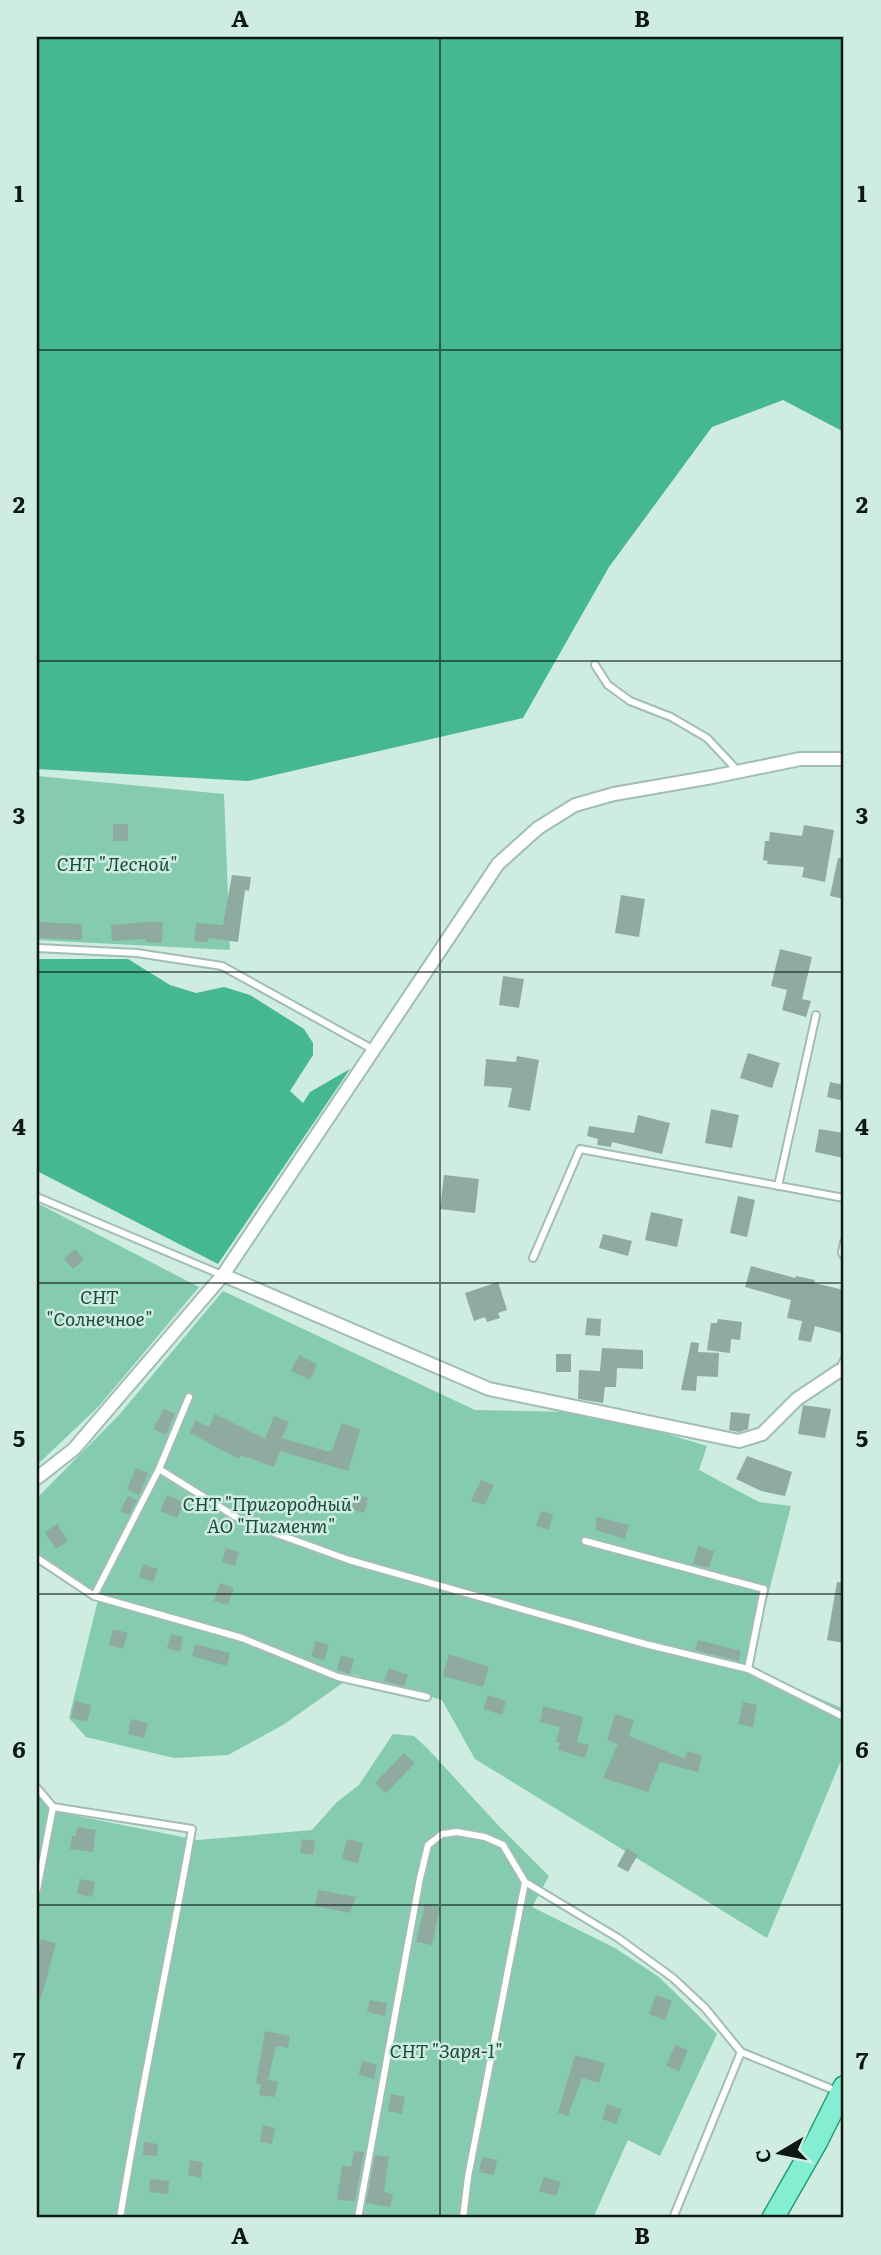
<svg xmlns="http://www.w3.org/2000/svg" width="881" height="2255" viewBox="0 0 881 2255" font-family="Literata,serif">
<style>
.green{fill:#84cbaf}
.forest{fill:#45b891}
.building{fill:#8fab9f}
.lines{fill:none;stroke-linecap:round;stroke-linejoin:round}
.service-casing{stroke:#a2beb2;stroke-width:10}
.minor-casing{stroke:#a2beb2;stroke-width:16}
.primary-casing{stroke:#249d79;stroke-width:24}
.service{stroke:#fff;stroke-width:6}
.minor{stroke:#fff;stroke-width:12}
.primary{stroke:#83efd0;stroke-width:21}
.grid{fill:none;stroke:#0d1814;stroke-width:2;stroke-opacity:0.55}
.labels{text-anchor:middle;stroke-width:5;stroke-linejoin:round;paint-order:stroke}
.park-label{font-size:19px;font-style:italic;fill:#1a4a39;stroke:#ceecdf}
.neatline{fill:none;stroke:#0d1814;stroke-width:2.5}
.grid-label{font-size:23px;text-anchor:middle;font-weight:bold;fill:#0d1814}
</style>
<rect width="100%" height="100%" fill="#ceecdf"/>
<!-- green -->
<g class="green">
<polygon points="37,776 224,794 230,950 37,940"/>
<polygon points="37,1203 199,1287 99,1406 37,1465"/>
<polygon points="223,1291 475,1410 572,1412 630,1423 707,1446 699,1470 759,1502 791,1506 749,1668 844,1709 844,1753 767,1938 475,1759 442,1700 354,1675 283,1725 228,1755 174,1758 86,1737 69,1718 98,1600 37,1560 37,1498 119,1415"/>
<polygon points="393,1734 414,1736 427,1748 497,1824 549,1876 532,1907 615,1948 659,1977 717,2034 660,2156 628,2140 593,2218 37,2218 37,1796 62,1813 198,1840 312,1830 337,1802 359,1785"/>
</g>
<!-- forest -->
<g class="forest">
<polygon points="37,37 844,37 844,432 783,400 712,427 609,567 523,718 248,781 37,769"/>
<polygon points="37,959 128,959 170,985 196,993 224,987 250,995 304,1029 313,1043 313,1055 290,1091 303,1103 310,1092 350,1069 218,1264 37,1171"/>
</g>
<!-- building -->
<g class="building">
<rect x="113" y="824" width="15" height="17"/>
<polygon points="804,825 834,830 825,882 802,877 804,867 767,864 768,861 763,860 765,841 769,841 770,832 802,836"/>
<polygon points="838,858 844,858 844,899 830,896"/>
<polygon points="232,875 251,877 249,891 245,890 238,942 208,938 208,942 194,941 196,923 223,925"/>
<polygon points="621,895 645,899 639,937 615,933"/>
<polygon points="37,922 82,924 82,940 37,938"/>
<polygon points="147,922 163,922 162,943 146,942 146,939 112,941 111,925"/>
<polygon points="780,949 812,957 802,999 811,1001 806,1017 782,1010 787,990 771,986"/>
<polygon points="503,976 524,979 519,1008 499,1005"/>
<polygon points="748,1053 780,1063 772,1088 740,1078"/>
<polygon points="517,1056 539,1060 530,1111 508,1107 512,1088 484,1086 486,1059 516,1062"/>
<polygon points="830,1082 844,1085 844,1101 827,1097"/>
<polygon points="711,1109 739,1115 732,1148 705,1143"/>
<polygon points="638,1115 670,1123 662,1154 612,1142 611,1147 597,1145 598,1139 587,1136 589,1126 634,1133"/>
<polygon points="819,1129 844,1133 844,1158 815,1152"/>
<polygon points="444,1175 479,1179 475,1213 440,1209"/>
<polygon points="738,1196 755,1200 747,1237 730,1233"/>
<polygon points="651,1212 683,1219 677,1247 645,1240"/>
<polygon points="603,1234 632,1241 628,1256 599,1248"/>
<polygon points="75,1249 84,1260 73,1269 64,1259"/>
<polygon points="751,1266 795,1278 796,1276 815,1280 814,1283 844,1290 844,1321 841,1333 815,1326 811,1342 798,1340 802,1321 787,1318 791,1300 745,1287"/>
<polygon points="498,1282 507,1310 498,1313 500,1318 487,1322 485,1317 474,1321 465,1293"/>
<polygon points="587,1318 601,1319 600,1336 585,1335"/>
<polygon points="718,1319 742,1322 740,1340 731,1339 730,1353 707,1350 711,1323 717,1323"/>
<polygon points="691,1342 699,1343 698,1352 719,1353 718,1377 697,1376 696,1391 681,1390"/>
<polygon points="602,1348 643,1350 643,1369 617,1368 616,1387 605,1387 603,1403 578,1399 579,1370 600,1371"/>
<rect x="556" y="1354" width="15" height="18"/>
<polygon points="299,1355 317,1364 310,1380 291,1371"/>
<polygon points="803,1405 831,1409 825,1438 798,1434"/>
<polygon points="164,1409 175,1414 166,1435 153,1429"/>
<polygon points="731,1412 750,1414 748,1429 739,1432 729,1430"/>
<polygon points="215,1414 265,1439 274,1416 289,1422 282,1438 326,1451 332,1451 342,1423 360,1430 348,1471 280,1451 274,1467 241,1455 239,1459 190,1433 195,1420 209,1427"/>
<polygon points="747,1456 792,1472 785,1496 761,1491 736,1479"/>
<polygon points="136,1468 148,1473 139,1495 127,1489"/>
<polygon points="481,1480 494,1485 485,1505 471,1501"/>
<polygon points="354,1494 368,1498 364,1513 350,1509"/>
<polygon points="167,1495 184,1502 177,1518 160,1511"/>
<polygon points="128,1496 137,1500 129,1515 120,1511"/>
<polygon points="541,1511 553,1514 549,1530 536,1526"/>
<polygon points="597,1517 629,1525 625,1539 595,1530"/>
<polygon points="57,1524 68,1541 56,1549 45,1532"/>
<polygon points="698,1546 714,1551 709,1568 693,1564"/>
<polygon points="226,1548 239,1552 235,1566 222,1562"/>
<polygon points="143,1564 158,1569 153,1582 139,1577"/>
<polygon points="837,1582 844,1583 844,1643 827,1640"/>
<polygon points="220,1583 234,1588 228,1605 214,1601"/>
<polygon points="113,1629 128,1633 123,1649 109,1645"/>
<polygon points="171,1634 183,1637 180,1652 167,1648"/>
<polygon points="698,1640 741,1651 739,1661 695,1650"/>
<polygon points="316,1641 329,1645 324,1661 311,1656"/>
<polygon points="195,1644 230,1653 227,1666 192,1656"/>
<polygon points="449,1654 489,1667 483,1687 443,1676"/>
<polygon points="341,1655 354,1659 350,1674 337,1670"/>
<polygon points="389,1668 408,1675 404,1686 384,1681"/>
<polygon points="488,1695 506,1701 502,1715 483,1709"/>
<polygon points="75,1701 91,1705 87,1722 71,1718"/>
<polygon points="743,1702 757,1705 753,1727 738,1724"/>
<polygon points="543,1706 583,1717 577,1742 589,1745 585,1758 558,1750 560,1743 556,1742 560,1727 540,1722"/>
<polygon points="615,1714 634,1720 629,1736 685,1759 687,1751 702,1755 698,1772 660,1762 648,1792 603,1778 618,1744 607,1740"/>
<polygon points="131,1719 148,1723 144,1738 128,1734"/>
<polygon points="404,1753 415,1763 386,1793 375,1783"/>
<polygon points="77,1827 96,1830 93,1852 70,1849 72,1836 76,1836"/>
<polygon points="302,1839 315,1841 313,1855 300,1853"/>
<polygon points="347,1839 363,1843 358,1863 342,1859"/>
<polygon points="627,1848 638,1855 628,1872 617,1866"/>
<polygon points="80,1879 95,1882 92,1897 77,1894"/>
<polygon points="318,1890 356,1897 350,1913 315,1906"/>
<polygon points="425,1904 440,1907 432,1945 416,1942"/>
<polygon points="41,1939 56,1943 41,1998 37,1997 37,1956"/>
<polygon points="656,1995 672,2001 665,2020 649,2014"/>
<polygon points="370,2000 387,2003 385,2016 367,2012"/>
<polygon points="265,2031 290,2036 288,2048 276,2046 268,2080 278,2082 275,2097 259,2095 261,2084 256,2083"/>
<polygon points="675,2045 688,2050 679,2071 666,2066"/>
<polygon points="575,2055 605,2063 599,2083 582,2078 568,2116 558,2113"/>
<polygon points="362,2061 377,2065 374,2079 359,2075"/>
<polygon points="391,2094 405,2097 402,2114 388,2111"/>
<polygon points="607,2104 622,2109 616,2124 602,2119"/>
<polygon points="263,2125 275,2128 272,2144 260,2142"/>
<polygon points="144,2142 158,2144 157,2156 143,2155"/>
<polygon points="354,2151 364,2152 355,2201 337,2200 342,2165 351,2167"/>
<polygon points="375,2155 389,2157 384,2192 393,2194 390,2207 366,2203"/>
<polygon points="482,2157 497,2160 494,2175 479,2172"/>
<polygon points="190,2160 203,2162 201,2178 188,2175"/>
<polygon points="544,2177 561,2182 556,2196 539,2191"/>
<polygon points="150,2179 169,2181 168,2194 149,2192"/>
</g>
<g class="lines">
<defs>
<g id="service">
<polyline points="595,665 608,685 630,701 671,717 707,738 737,770"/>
<polyline points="37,948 137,953 222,966 374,1050"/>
<polyline points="778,1186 816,1015"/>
<polyline points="37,1197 222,1275"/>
<polyline points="844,1242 842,1253 844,1256"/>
<polyline points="533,1258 580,1149 844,1198"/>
<polyline points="839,1371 844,1360"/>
<polyline points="159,1469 189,1397"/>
<polyline points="585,1541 764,1589 748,1669"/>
<polyline points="37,1558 94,1596 242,1638 338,1677 427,1697"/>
<polyline points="94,1596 159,1469 244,1522 349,1560 645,1644 748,1669 844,1717"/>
<polyline points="37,1788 53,1807"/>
<path d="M37 1890 53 1807 192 1829C169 1959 141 2088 120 2218"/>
<polyline points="358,2218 420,1878 428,1845 442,1834 457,1832 485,1837 503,1845 525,1882 618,1938 673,1978 705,2008 741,2052 839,2092"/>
<polyline points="463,2218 468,2177 525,1882"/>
<polyline points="673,2218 741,2052"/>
</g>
<g id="minor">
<polyline points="844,759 800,759 712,777 614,794 575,805 538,828 498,864 223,1275 489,1389 739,1441 762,1434 797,1399 839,1371 844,1372"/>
<polyline points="37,1478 74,1449 223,1275"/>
</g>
<polyline id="primary" points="773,2218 817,2141 844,2087"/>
</defs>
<!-- service casing -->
<use href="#service" class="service-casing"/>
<!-- minor casing -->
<use href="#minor" class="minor-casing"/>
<!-- primary casing -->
<use href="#primary" class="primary-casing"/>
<!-- service -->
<use href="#service" class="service"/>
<!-- minor -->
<use href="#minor" class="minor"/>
<!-- primary -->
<use href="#primary" class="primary"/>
</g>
<!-- grid -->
<path class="grid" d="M440 37V2218M37 350H844M37 661H844M37 972H844M37 1283H844M37 1594H844M37 1905H844"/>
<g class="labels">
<!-- park labels -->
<g class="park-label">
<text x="117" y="871">СНТ "Лесной"</text>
<text x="99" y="1304">СНТ<tspan x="99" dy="22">"Солнечное"</tspan></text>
<text x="271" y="1511">СНТ "Пригородный"<tspan x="271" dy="22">АО "Пигмент"</tspan></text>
<text x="446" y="2058">СНТ "Заря-1"</text>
</g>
</g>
<!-- border -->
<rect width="881" height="2255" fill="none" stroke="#ceecdf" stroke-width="77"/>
<!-- north arrow -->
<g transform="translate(780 2153) rotate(260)" stroke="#ceecdf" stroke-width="5" paint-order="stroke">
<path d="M0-5L12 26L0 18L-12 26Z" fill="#0d1814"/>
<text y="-10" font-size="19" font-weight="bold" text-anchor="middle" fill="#0d1814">С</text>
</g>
<rect x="38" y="38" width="804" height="2178" class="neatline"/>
<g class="grid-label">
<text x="240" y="27">A</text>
<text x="642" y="27">B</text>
<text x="19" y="202">1</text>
<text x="862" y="202">1</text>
<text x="19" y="513">2</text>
<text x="862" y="513">2</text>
<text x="19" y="824">3</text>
<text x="862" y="824">3</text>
<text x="19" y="1135">4</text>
<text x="862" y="1135">4</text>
<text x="19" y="1447">5</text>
<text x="862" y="1447">5</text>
<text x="19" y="1758">6</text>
<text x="862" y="1758">6</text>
<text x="19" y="2069">7</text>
<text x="862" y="2069">7</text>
<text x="240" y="2244">A</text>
<text x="642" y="2244">B</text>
</g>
</svg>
